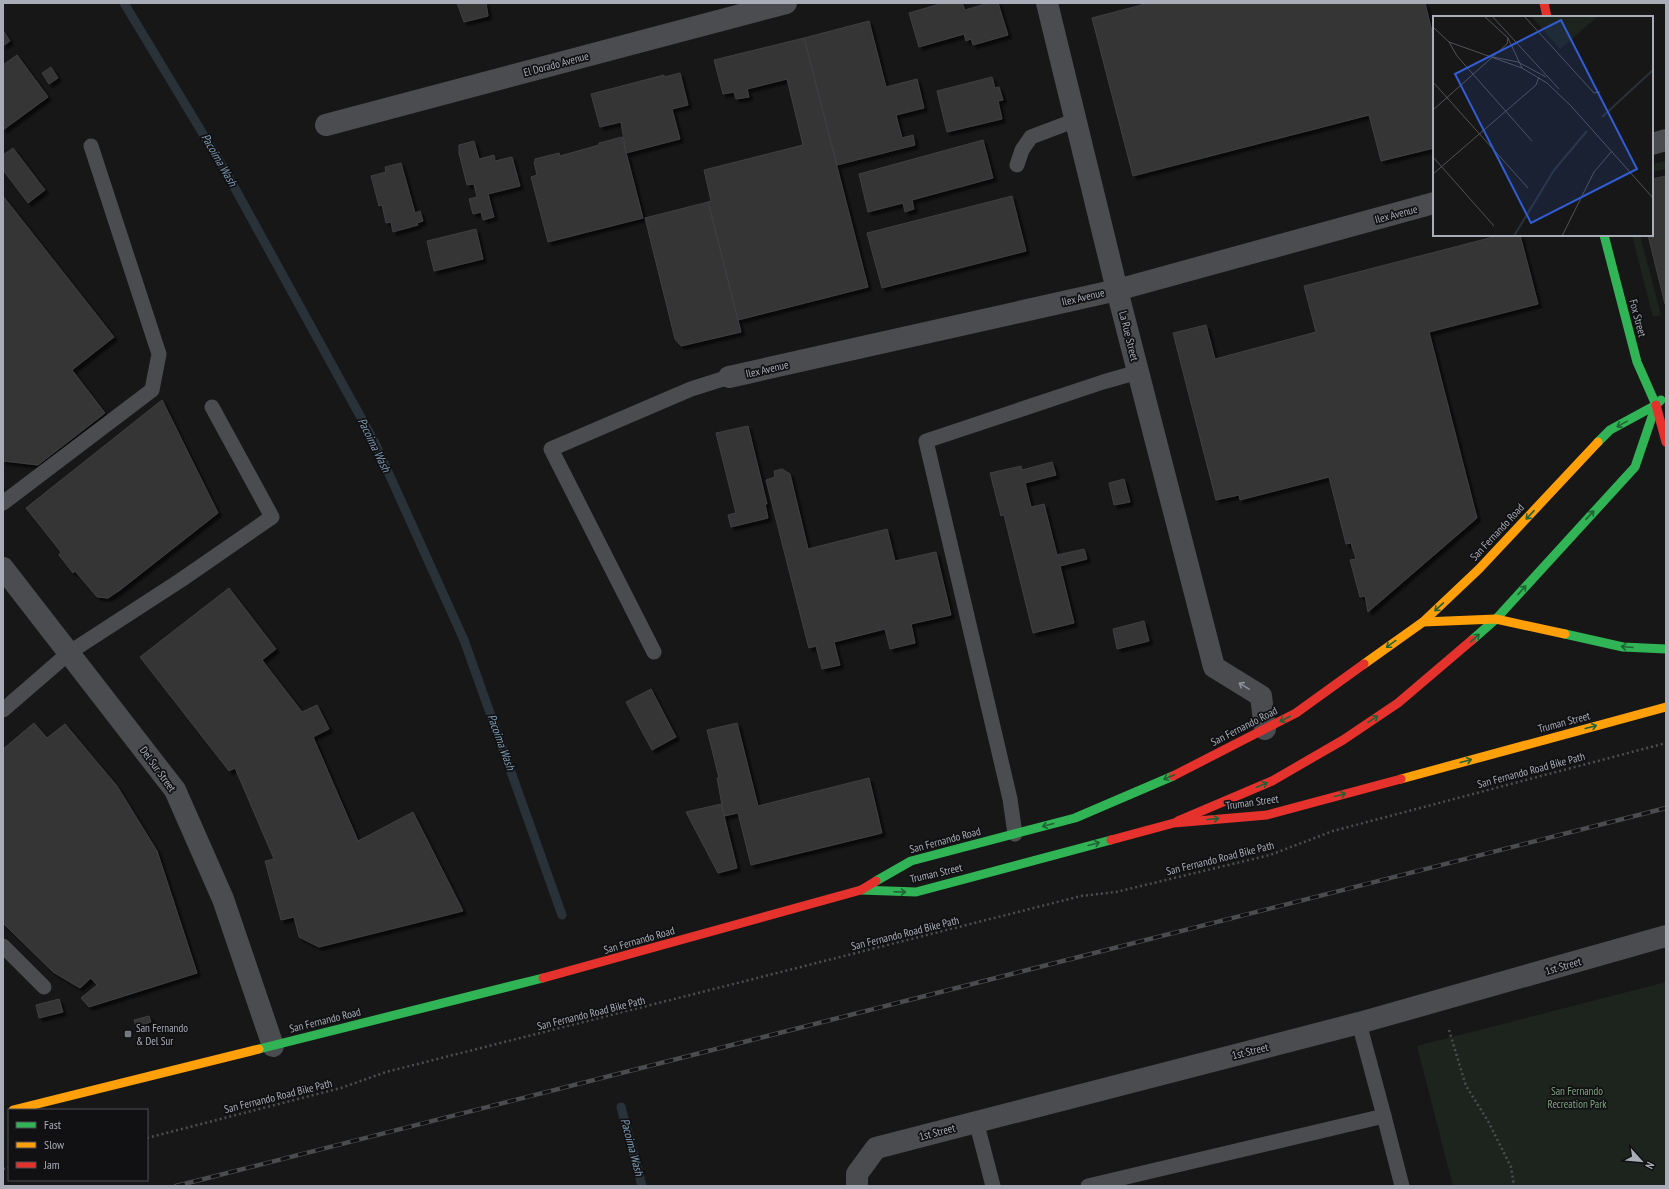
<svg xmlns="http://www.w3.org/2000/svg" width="1669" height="1189" viewBox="0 0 1669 1189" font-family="'PT Sans Narrow',sans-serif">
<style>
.green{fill:#1d241e}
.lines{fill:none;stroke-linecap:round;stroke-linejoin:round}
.stream{stroke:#2a3239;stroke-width:9}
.building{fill:#353536;stroke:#3f4043;filter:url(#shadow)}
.path{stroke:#4d4e52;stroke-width:2.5;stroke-dasharray:2 3;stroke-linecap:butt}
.lane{stroke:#4b4c50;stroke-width:15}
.street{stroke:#4b4c50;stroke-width:22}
.fast{stroke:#30b455;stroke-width:9}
.slow{stroke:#ff9f0a;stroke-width:9}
.jam{stroke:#e5322d;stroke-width:9}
.rail-casing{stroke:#4b4c4f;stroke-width:4.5}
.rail{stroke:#111113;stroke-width:3;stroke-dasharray:9;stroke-linecap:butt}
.oneway{stroke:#206234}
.oneway2{stroke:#8c9099}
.poi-dot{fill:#757880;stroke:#111113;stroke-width:1.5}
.labels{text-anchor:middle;stroke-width:3.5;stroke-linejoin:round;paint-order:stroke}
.street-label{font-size:11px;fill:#a8adb8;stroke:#111113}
.poi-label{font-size:11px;fill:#a8adb8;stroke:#111113;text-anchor:start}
.park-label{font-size:11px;fill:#7fa381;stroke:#111113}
.water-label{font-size:12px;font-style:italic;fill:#7f9bb3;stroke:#111113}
.inset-river{fill:none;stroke:#2a3239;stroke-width:2}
.inset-road{fill:none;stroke:#515357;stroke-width:1}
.view{fill:#325cd3;fill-opacity:0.15;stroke:#325cd3;stroke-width:2}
.inset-edge{fill:none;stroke:#a8adb8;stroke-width:2}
</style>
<defs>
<filter id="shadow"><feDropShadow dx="3.5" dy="3.5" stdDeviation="1" flood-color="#0009"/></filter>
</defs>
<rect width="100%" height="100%" fill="#171717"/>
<!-- green -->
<g class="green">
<polygon points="1666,161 1666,169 1652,172 1652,164"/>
<polygon points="1632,235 1640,235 1661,315 1653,317"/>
<polygon points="1666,982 1666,1186 1453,1186 1417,1046"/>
</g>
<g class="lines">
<!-- stream -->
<g class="stream">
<polyline points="124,3 226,172 375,443 464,640 562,915"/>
<polyline points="621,1107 642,1186"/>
</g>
</g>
<!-- building -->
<g class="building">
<polygon points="457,3 486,3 488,16 464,22"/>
<polygon points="943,3 962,3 965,10 989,3 998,3 1008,35 973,45 971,39 966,41 964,34 919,47 909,13"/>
<polygon points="1149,3 1425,3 1434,40 1434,148 1381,161 1369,115 1133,176 1092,18"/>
<polygon points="869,21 886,87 917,79 924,108 896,115 902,138 913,135 915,145 837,165 804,38"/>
<polygon points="4,32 10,41 3,46 3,33"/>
<polygon points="804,38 868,287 738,320 708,202 711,201 704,170 803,145 787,79 747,89 749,97 736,99 734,92 723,94 714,60"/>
<polygon points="17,55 48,97 3,130 3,65"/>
<polygon points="51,67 58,78 49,84 42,73"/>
<polygon points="680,73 688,105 672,109 680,139 626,153 621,122 600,127 591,94 664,75 664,77"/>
<polygon points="992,77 995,88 999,87 1003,100 998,101 1002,119 947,132 937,91"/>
<polygon points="622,137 643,218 548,242 531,177 537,175 534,162 535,162 535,159 559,153 560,156 599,145 599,143"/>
<polygon points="983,140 993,178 912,200 914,209 905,212 903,203 868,212 859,174"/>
<polygon points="474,141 479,159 494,155 495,161 512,157 520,186 488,194 494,217 483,220 481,212 473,214 469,199 477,197 474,184 467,185 459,153 459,145"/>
<polygon points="13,148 45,190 28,203 3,170 3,155"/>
<polygon points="401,163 415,213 420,211 423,221 417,223 418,225 393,232 391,222 386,223 382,205 379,206 371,176 386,172 385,167"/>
<polygon points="1666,176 1666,304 1665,304 1648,235 1652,235 1652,179"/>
<polygon points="3,196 114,337 72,370 105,413 38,465 3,461"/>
<polygon points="1012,196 1026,251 882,288 867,233"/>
<polygon points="708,202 741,332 681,346 675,339 645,218"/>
<polygon points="476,229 483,259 434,271 427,241"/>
<polygon points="1501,235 1520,235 1538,304 1429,332 1477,518 1368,612 1365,596 1360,597 1350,560 1356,559 1351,543 1346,544 1329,477 1240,500 1239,495 1216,500 1173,333 1206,325 1215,359 1316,332 1304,286"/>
<polygon points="162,400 218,513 120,590 108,598 97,597 75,571 73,573 59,555 61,552 26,508"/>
<polygon points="748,426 767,504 765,504 768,518 731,527 728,515 736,513 716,433"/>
<polygon points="1052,462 1056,475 1025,483 1031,507 1044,504 1057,555 1084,549 1087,559 1060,566 1074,623 1033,633 1004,515 1001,516 990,473 1021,466 1022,470"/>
<polygon points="782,469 790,474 808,549 887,529 895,561 936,552 951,615 911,624 915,643 890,649 885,629 834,642 840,665 822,669 816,646 809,648 808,645 766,480 775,477 774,471"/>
<polygon points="1124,479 1130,502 1114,505 1109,483"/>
<polygon points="229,588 276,649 262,660 302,712 317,705 329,729 313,737 358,841 413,812 463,911 319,947 299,937 294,917 281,920 265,861 274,859 235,768 229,771 140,657"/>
<polygon points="1144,621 1149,641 1117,649 1113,629"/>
<polygon points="651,689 676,737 652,750 626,702"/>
<polygon points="34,723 47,738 65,724 117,786 157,851 197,973 89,1007 81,998 97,985 91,978 80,988 53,972 3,923 3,749"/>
<polygon points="737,723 758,806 869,778 882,833 751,865 738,813 724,816 717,778 719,778 707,730"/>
<polygon points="721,804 737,868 718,873 686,812"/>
<polygon points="59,999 63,1012 39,1018 36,1005"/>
<polygon points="149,1016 151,1022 136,1027 134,1020"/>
</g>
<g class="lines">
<!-- path -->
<g class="path">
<polyline points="1449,1030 1466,1086 1488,1121 1511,1167 1514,1186"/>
<polyline points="147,1138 341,1088 386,1072 1081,896 1116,892 1270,855 1333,831 1666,743"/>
<polyline points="3,1169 9,1167"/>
</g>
<!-- lane -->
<g class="lane">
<polyline points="1017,165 1022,150 1031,137 1076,120"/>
<polyline points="3,503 152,390 159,354 91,146"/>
<polyline points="654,652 551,449 691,389 729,377"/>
<polyline points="3,710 70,652 181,580 272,517 212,407"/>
<polyline points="1015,834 1010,799 926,441 1103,382 1138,372"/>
<polyline points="3,946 44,987"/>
<polyline points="1384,1116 1402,1186"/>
<polyline points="976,1121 993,1186"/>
<polyline points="1088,1186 1384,1116 1359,1023"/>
</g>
<!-- street -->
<g class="street">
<polyline points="1047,3 1117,290 1214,667 1261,696 1265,729"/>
<polyline points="326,125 786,3"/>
<polyline points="1652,144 1666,140"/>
<polyline points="729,377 1117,290 1434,203"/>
<polyline points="3,568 175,790 223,899 273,1046"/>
<polyline points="857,1186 857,1174 876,1148 1359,1023 1666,936"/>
</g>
<!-- fast -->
<g class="fast">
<polyline points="1604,235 1637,362 1656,405"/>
<polyline points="1598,442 1610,430 1656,405 1661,400"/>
<polyline points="1565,634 1623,647 1666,649"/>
<polyline points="1472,640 1496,619 1635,467 1656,405"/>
<polyline points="876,881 911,861 1075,818 1173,776"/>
<polyline points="861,890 916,892 1111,840"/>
<polyline points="259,1049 543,978"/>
</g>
<!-- slow -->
<g class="slow">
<polyline points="1423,622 1479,569 1598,442"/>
<polyline points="1364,664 1423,622 1496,619 1565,634"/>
<polyline points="1401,779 1666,707"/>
<polyline points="13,1110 259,1049"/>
</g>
<!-- jam -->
<g class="jam">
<polyline points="1544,3 1547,17"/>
<polyline points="1656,405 1666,442"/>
<polyline points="1173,776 1296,713 1364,664"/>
<polyline points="1178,821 1272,781 1343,740 1398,703 1472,640"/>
<polyline points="1111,840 1174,823 1267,815 1401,779"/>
<polyline points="543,978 861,890 876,881"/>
</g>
<defs>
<polyline id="rail" points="176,1186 1666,808"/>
</defs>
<!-- rail casing -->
<use href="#rail" class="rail-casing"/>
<!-- rail -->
<use href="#rail" class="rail"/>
</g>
<!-- one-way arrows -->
<defs><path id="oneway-shaft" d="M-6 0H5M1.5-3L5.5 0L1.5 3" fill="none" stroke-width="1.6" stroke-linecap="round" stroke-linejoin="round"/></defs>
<g class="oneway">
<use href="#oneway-shaft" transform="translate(1622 424) rotate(151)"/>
<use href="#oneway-shaft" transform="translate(1530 515) rotate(133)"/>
<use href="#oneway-shaft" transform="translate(1590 515) rotate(-47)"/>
<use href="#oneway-shaft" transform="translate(1522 590) rotate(-48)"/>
<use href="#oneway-shaft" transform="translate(1439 607) rotate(137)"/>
<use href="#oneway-shaft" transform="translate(1475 638) rotate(-42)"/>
<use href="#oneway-shaft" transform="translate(1391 644) rotate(144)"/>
<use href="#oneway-shaft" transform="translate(1627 647) rotate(-175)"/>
<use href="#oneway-shaft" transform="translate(1285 719) rotate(153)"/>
<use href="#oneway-shaft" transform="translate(1373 719) rotate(-34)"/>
<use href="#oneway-shaft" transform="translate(1591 727) rotate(-15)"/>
<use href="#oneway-shaft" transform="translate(1466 761) rotate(-15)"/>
<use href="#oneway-shaft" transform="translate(1169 777) rotate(157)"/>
<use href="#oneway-shaft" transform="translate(1262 785) rotate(-23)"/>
<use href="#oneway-shaft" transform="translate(1340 795) rotate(-15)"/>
<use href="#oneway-shaft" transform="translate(1213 819) rotate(-5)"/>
<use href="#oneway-shaft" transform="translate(1048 825) rotate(165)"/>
<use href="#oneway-shaft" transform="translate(1094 844) rotate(-15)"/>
<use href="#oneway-shaft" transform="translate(900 892) rotate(2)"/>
</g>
<use class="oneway2" href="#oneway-shaft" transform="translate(1244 686) rotate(-149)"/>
<!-- markers -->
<rect class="poi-dot" x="124" y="1030" width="8" height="8" rx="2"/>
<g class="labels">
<!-- street labels -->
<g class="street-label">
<text transform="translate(556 64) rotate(-15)" y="4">El Dorado Avenue</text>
<text transform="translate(1396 214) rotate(-15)" y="4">Ilex Avenue</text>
<text transform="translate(1083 297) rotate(-13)" y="4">Ilex Avenue</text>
<text transform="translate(1638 318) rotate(75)" y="4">Fox Street</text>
<text transform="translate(1129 336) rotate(76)" y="4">La Rue Street</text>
<text transform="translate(767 369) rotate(-13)" y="4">Ilex Avenue</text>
<text transform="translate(1497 532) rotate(-47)" y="4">San Fernando Road</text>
<text transform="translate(1564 722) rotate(-15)" y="4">Truman Street</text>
<text transform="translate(1244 726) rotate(-27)" y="4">San Fernando Road</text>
<text transform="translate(158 769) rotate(54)" y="4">Del Sur Street</text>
<text transform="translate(1531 770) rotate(-15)" y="4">San Fernando Road Bike Path</text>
<text transform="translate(1252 802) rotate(-8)" y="4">Truman Street</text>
<text transform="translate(945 840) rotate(-15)" y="4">San Fernando Road</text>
<text transform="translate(1220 858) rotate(-14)" y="4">San Fernando Road Bike Path</text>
<text transform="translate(936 873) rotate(-13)" y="4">Truman Street</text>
<text transform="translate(905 933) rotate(-14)" y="4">San Fernando Road Bike Path</text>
<text transform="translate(639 940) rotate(-16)" y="4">San Fernando Road</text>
<text transform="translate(1563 966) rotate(-16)" y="4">1st Street</text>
<text transform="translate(591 1013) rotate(-14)" y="4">San Fernando Road Bike Path</text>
<text transform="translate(325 1020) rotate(-14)" y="4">San Fernando Road</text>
<text transform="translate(1250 1051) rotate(-14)" y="4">1st Street</text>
<text transform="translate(278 1096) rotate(-14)" y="4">San Fernando Road Bike Path</text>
<text transform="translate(937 1132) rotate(-15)" y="4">1st Street</text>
</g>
<!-- poi labels -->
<g class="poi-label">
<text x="136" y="1032">San Fernando<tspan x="136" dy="13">&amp; Del Sur</tspan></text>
</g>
<!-- park labels -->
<g class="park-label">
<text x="1577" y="1095">San Fernando<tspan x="1577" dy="13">Recreation Park</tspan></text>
</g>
<!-- water labels -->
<g class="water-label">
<text transform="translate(219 160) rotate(60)" y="4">Pacoima Wash</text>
<text transform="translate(374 445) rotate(64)" y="4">Pacoima Wash</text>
<text transform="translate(501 742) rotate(70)" y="4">Pacoima Wash</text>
<text transform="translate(632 1147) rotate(75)" y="4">Pacoima Wash</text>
</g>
</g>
<!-- overview -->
<g transform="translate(1433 16)">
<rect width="220" height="220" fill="#171717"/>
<path d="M98 0H165L127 33Z" fill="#1d241e"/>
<path class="inset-river" d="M169 101 220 54M81 220 121 154 154 115"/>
<path class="inset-road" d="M51 0 75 22 89 52M59 0 126 73M91 0 161 77 167 76M0 11 16 26 89 52 114 67 138 90 220 182M16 26 24 40 99 125M60 41 85 46 113 61M0 66 95 172M0 94 74 28 75 22M0 141 61 210M0 158 103 69 106 61M129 220 161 156 179 135"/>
<path class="view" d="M128 4 204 153 98 207 22 58Z"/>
<rect width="220" height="220" class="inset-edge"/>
</g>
<!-- border -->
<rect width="1669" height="1189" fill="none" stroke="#a8adb8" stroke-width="8"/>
<!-- legend -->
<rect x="8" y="1109" width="140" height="72" fill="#111113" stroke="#4d4f55"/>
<rect x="16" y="1122" width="20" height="6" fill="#30b455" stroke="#4d4f55"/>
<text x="44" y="1129" font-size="12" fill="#a8adb8">Fast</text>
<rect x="16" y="1142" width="20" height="6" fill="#ff9f0a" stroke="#4d4f55"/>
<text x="44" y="1149" font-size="12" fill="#a8adb8">Slow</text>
<rect x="16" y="1162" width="20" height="6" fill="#e5322d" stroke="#4d4f55"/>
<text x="44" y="1169" font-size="12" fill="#a8adb8">Jam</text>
<!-- north arrow -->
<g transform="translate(1641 1161) rotate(117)" stroke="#111113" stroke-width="3" paint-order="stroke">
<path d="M0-3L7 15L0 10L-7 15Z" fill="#a8adb8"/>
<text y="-6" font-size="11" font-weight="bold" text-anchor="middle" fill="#a8adb8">N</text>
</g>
</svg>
